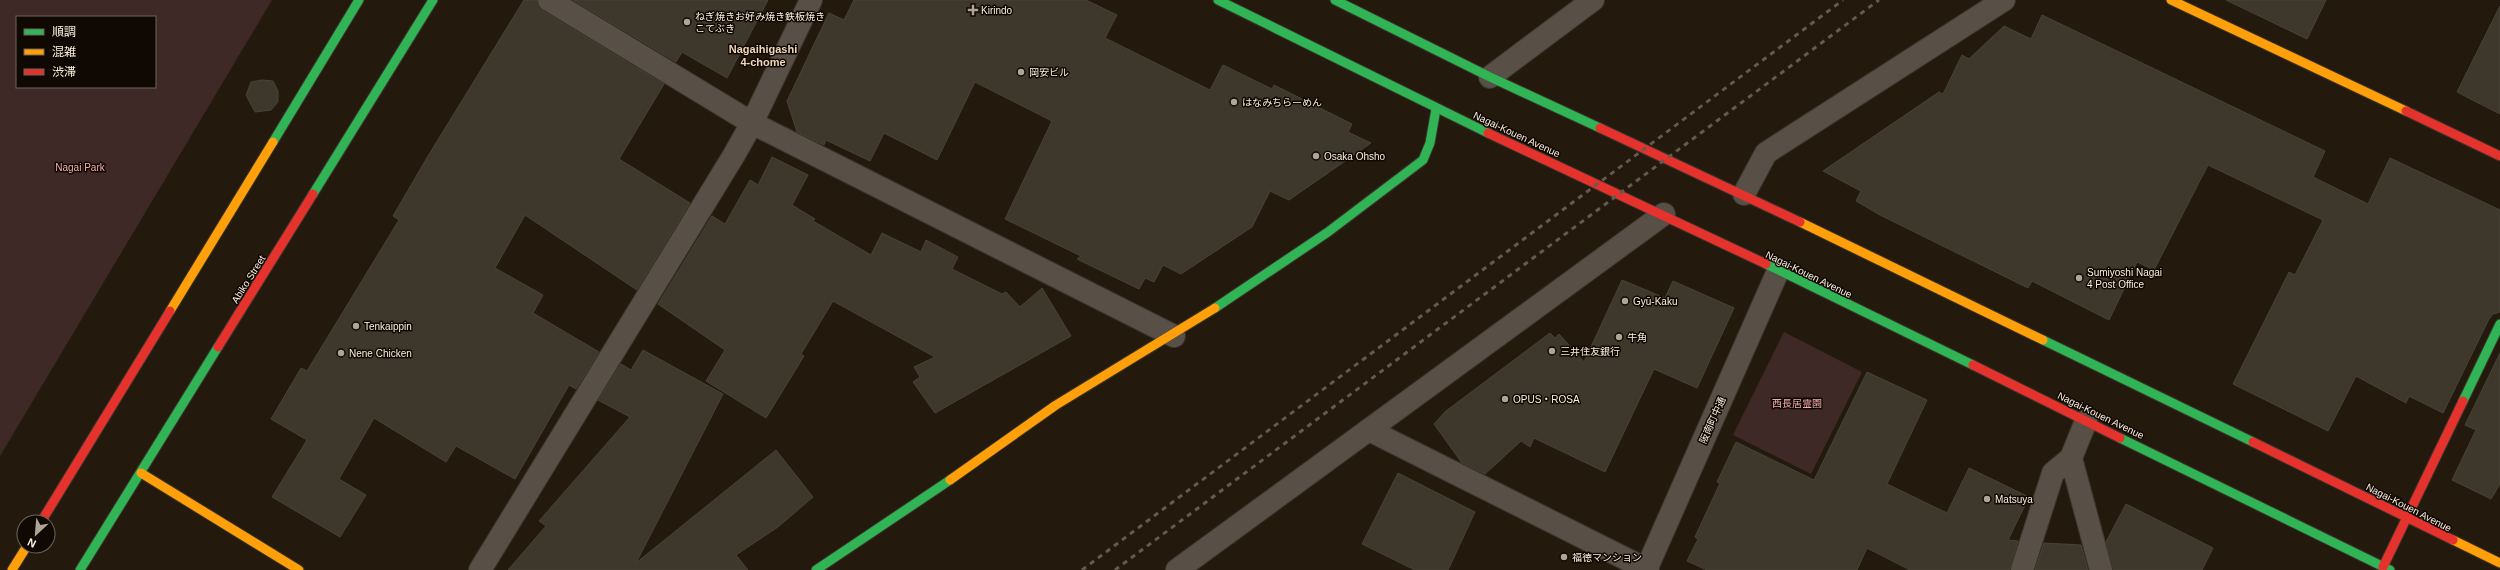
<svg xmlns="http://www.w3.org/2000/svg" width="2500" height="570" viewBox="0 0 2500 570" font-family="Helvetica,'Noto Sans JP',sans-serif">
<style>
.green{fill:#3f2926;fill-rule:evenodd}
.building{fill:#3d372c;stroke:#484337}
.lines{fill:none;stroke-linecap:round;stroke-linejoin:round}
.lane-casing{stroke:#3b342c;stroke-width:24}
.street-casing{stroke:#3b342c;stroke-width:24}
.fast-casing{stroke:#3b342c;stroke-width:11}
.slow-casing{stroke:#3b342c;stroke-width:11}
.jam-casing{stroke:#3b342c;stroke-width:11}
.lane{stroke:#585047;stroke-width:22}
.street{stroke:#585047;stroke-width:22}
.fast{stroke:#30b455;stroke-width:9}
.slow{stroke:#ff9f0a;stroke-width:9}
.jam{stroke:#e5322d;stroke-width:9}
.rail{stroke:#635b53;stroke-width:3;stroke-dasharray:5 5;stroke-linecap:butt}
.poi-dot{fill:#afa496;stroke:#100802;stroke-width:1.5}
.labels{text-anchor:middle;stroke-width:3;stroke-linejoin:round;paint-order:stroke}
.poi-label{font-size:10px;fill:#faeedf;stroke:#100802;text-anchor:start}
.street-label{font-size:10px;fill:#faeedf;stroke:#100802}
.park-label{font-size:10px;fill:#f4aeac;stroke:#100802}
.neighbourhood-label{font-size:11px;font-weight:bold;fill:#efd7ba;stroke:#100802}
</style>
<rect width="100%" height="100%" fill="#231a0d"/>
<!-- green -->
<g class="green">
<path d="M0 0H272L0 456ZM17 17H155V87H17Z"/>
<polygon points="1784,332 1862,372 1811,474 1733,435"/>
</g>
<!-- building -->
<g class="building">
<polygon points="524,0 537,0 543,11 664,84 619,159 690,203 637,290 525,215 495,268 543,295 533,313 599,352 576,389 569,385 515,479 456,446 446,462 374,418 339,479 366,495 340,537 272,497 307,440 271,419 301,368 307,371 399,220 393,216 428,156"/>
<polygon points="573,0 768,0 727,78 682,52 676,62"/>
<polygon points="854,0 1086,0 1117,15 1105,38 1210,90 1223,65 1272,89 1274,85 1352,124 1348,132 1371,143 1289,200 1270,191 1252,227 1181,274 1163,265 1154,282 1145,278 1139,289 1077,259 1081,256 1005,219 1052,121 975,82 937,160 884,133 870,161 826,140 824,145 797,132 787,101 829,13 844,20"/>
<polygon points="2226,0 2326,0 2307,39"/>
<polygon points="2500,6 2500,114 2457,92"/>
<polygon points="2042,15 2325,151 2313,177 2368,204 2390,158 2500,210 2500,312 2493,314 2489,319 2443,413 2409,396 2406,403 2356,376 2328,431 2233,384 2289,272 2295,275 2323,220 2208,165 2154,270 2137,262 2109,320 2032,281 2028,288 1880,215 1856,201 1861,191 1823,171 1939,92 1943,94 1962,55 1969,59 2004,26 2031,39"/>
<polygon points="262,80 273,81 278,91 278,102 271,110 255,112 246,95 251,82"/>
<polygon points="772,157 808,175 792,205 815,219 813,221 871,255 882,233 921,252 926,240 958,257 952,269 1002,294 1006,292 1020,307 1042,288 1071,336 935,413 913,382 920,377 914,367 935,357 833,301 801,354 804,356 766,418 706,381 725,350 658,304 712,216 725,224 750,180 758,185"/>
<polygon points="1622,280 1665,298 1673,281 1734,308 1697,388 1654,369 1605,472 1534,438 1530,447 1521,441 1485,474 1462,463 1434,424 1446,411 1550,333 1555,338 1559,334 1584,362"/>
<polygon points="643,350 723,394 636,563 776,450 813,497 778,527 736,555 748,570 508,570 546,526 539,521 630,417 598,400 621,364 631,370"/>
<polygon points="2500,353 2500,484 2491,499 2452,480 2476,430 2465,425"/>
<polygon points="1867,372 1927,400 1887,484 1947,513 1969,468 2029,497 2008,540 2018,541 2010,570 1910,570 1867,548 1857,570 1707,570 1687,561 1698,539 1695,537 1720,483 1717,482 1736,442 1814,480"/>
<polygon points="1398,473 1475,512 1448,570 1415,570 1362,544"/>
<polygon points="2126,504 2213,548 2202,570 2113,570 2106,542"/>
<polygon points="2044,543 2081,545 2088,570 2035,570"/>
</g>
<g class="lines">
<defs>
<polyline id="lane" points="2071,458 2101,570"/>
<g id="street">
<polyline points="549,0 752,123 1174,336"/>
<polyline points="1490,77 1593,0"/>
<polyline points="1744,194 1766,153 2004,0"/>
<polyline points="1369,430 1648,570"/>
<polyline points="480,570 734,155 752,123 811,0"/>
<polyline points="1177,570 1664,214"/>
<polyline points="1646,570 1778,271"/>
<polyline points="2022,570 2053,473 2071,458 2086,421"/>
</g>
<g id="fast">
<polyline points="1218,0 1488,133"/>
<polyline points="1335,0 1490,77 1600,128"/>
<polyline points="273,142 359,0"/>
<polyline points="313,194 433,0"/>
<polyline points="1766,264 1973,365"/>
<polyline points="1215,308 1328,232 1423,160 1430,143 1436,109"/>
<polyline points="2043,340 2253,442"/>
<polyline points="2463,401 2500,324"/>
<polyline points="2120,438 2390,570"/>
<polyline points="80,570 218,347"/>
<polyline points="816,570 950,480"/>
</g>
<g id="slow">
<polyline points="2171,0 2406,111"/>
<polyline points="1800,222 2043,340"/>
<polyline points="170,311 273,142"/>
<polyline points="141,473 299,570"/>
<polyline points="950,480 1056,405 1215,308"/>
<polyline points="2453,540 2500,563"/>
<polyline points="12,570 27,546"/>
</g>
<g id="jam">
<polyline points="2406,111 2500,156"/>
<polyline points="1600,128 1800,222"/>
<polyline points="1488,133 1766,264"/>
<polyline points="218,347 313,194"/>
<polyline points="1973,365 2120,438"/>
<polyline points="2253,442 2453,540"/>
<polyline points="41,522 170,311"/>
<polyline points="2383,567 2463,401"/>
</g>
</defs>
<!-- lane casing -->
<use href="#lane" class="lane-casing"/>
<!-- street casing -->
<use href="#street" class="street-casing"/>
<!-- fast casing -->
<use href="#fast" class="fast-casing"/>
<!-- slow casing -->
<use href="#slow" class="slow-casing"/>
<!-- jam casing -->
<use href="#jam" class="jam-casing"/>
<!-- lane -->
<use href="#lane" class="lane"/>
<!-- street -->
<use href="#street" class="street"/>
<!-- fast -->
<use href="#fast" class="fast"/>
<!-- slow -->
<use href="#slow" class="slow"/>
<!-- jam -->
<use href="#jam" class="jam"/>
<!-- rail -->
<g class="rail">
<polyline points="1082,570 1843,0"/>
<polyline points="1115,570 1879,0"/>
</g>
</g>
<!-- markers -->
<g class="poi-dot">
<path d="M971 4h4v4h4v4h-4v4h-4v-4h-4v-4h4z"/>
<circle cx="687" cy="22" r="4"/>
<circle cx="1021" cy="72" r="4"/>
<circle cx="1234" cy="102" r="4"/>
<circle cx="1316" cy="156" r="4"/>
<circle cx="2079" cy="278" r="4"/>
<circle cx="1625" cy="301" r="4"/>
<circle cx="356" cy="326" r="4"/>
<circle cx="1619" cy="337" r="4"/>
<circle cx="1552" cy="351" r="4"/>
<circle cx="341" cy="353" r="4"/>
<circle cx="1505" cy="399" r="4"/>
<circle cx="1987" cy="499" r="4"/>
<circle cx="1564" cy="557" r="4"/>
</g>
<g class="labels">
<!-- poi labels -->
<g class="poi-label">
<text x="981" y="14">Kirindo</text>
<text x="695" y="20">ねぎ焼きお好み焼き鉄板焼き<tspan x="695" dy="12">こてぶき</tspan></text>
<text x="1029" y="76">岡安ビル</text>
<text x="1242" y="106">はなみちらーめん</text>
<text x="1324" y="160">Osaka Ohsho</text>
<text x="2087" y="276">Sumiyoshi Nagai<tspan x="2087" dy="12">4 Post Office</tspan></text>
<text x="1633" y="305">Gyū-Kaku</text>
<text x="364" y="330">Tenkaippin</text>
<text x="1627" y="341">牛角</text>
<text x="1560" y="355">三井住友銀行</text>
<text x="349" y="357">Nene Chicken</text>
<text x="1513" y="403">OPUS・ROSA</text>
<text x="1995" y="503">Matsuya</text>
<text x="1572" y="561">福徳マンション</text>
</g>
<!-- street labels -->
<g class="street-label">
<text transform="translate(1517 134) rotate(25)" y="4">Nagai-Kouen Avenue</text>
<text transform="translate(1809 274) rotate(26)" y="4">Nagai-Kouen Avenue</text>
<text transform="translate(248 279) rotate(-58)" y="4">Abiko Street</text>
<text transform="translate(2101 415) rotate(26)" y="4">Nagai-Kouen Avenue</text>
<text transform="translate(1712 420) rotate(-66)" y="4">阪南町中通</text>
<text transform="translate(2409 507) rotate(27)" y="4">Nagai-Kouen Avenue</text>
</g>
<!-- park labels -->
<g class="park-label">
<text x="80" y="171">Nagai Park</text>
<text x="1797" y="407">西長居霊園</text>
</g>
<!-- neighbourhood labels -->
<g class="neighbourhood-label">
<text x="763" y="53">Nagaihigashi<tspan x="763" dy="13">4-chome</tspan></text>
</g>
</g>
<!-- legend -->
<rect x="16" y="16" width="140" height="72" fill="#100802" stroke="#6e645a"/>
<rect x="24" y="29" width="20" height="6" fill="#30b455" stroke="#6e645a"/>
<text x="52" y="36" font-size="12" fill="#faeedf">順調</text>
<rect x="24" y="49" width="20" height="6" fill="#ff9f0a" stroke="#6e645a"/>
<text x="52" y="56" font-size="12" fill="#faeedf">混雑</text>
<rect x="24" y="69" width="20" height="6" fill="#e5322d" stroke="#6e645a"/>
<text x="52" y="76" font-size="12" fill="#faeedf">渋滞</text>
<!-- north arrow -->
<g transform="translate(36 534) rotate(206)"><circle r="19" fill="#100802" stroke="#6e645a"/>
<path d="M0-3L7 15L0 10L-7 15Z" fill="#afa496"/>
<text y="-6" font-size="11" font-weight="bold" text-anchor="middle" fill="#faeedf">N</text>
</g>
</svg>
